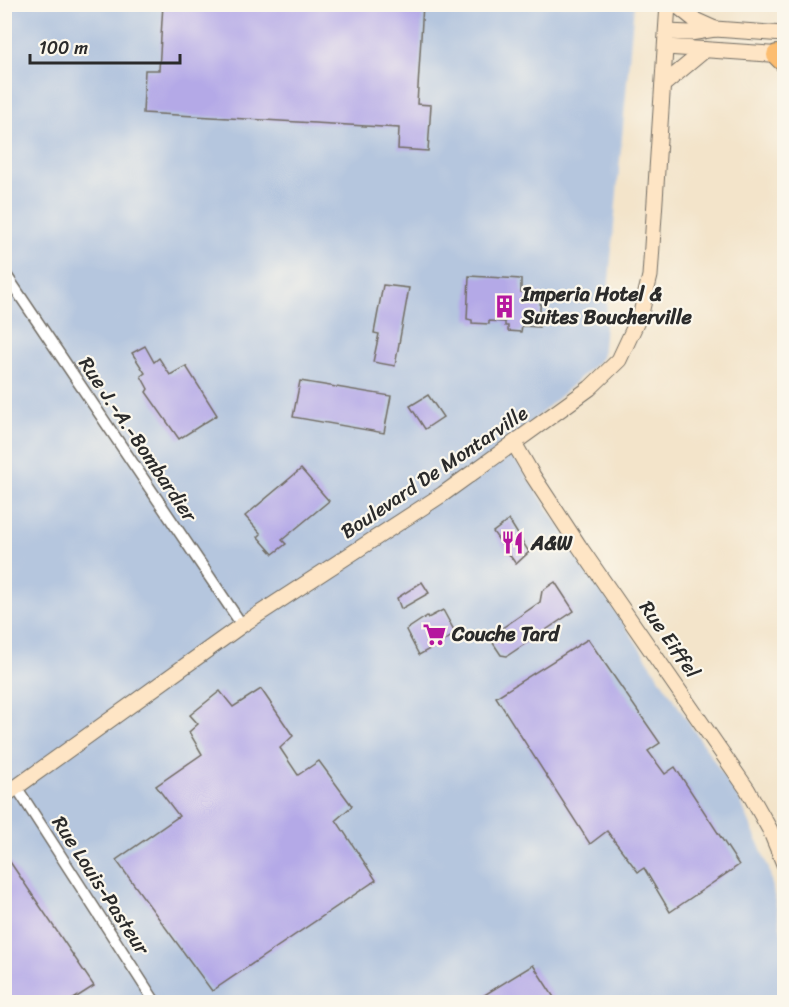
<svg xmlns="http://www.w3.org/2000/svg" width="789" height="1007" viewBox="0 0 789 1007" font-family="Sriracha,sans-serif">
<style>
.industrial{fill:#b5c6de}
.building{fill:#b4a9e7}
.lines{fill:none;stroke-linecap:round;stroke-linejoin:round}
.street-casing{stroke:#716c63;stroke-width:13}
.secondary-casing{stroke:#716c63;stroke-width:17}
.highway-casing{stroke:#716c63;stroke-width:22}
.street{stroke:#fff;stroke-width:10}
.secondary{stroke:#fee5c5;stroke-width:15}
.highway{stroke:#fcbd6f;stroke-width:20}
.labels{text-anchor:middle;stroke-width:4.5;stroke-linejoin:round;paint-order:stroke}
.poi-label{font-size:20px;font-weight:bold;fill:#2b2b2b;stroke:#fbf7ec;text-anchor:start}
.street-label{font-size:20px;fill:#2b2b2b;stroke:#fbf7ec}
</style>
<rect width="100%" height="100%" fill="#fbf7ec"/>
<filter id="ink" filterUnits="userSpaceOnUse"><feTurbulence type="fractalNoise" baseFrequency=".0167" numOctaves="2"/><feDisplacementMap in="SourceGraphic" scale="12" xChannelSelector="R" yChannelSelector="G"/><feConvolveMatrix kernelMatrix="1 2 1 2 8 2 1 2 1" color-interpolation-filters="sRGB"/></filter>
<filter id="wash" filterUnits="userSpaceOnUse"><feTurbulence type="fractalNoise" baseFrequency=".008" numOctaves="4" result="noise"/><feDisplacementMap in="SourceGraphic" scale="24" xChannelSelector="R" yChannelSelector="G"/><feGaussianBlur stdDeviation="1.35" result="paint"/><feColorMatrix in="noise" values="0 0 0 0 0 0 0 0 0 0 0 0 0 0 0 0 0 1.4 0 .05"/><feComposite in="paint" operator="in"/></filter>
<g filter="url(#wash)">
<rect width="100%" height="100%" fill="#f3e4ca"/>
<!-- industrial -->
<polygon class="industrial" points="5,5 634,5 602,358 506,445 740,800 769,869 784,946 784,1002 5,1002"/>
<g id="blocks">
<!-- building -->
<g class="building">
<polygon points="163,4 356,4 394,7 394,4 423,4 417,104 431,105 428,151 398,149 399,128 143,113 145,70 159,70"/>
<polygon points="469,276 521,279 521,292 541,293 539,327 522,326 521,332 508,331 508,326 505,326 505,322 489,321 489,324 472,323 472,320 467,319"/>
<polygon points="383,285 409,288 395,366 373,362 379,334 374,333"/>
<polygon points="145,346 154,362 159,358 170,375 186,366 217,415 179,439 146,392 148,389 141,376 145,373 132,353"/>
<polygon points="300,381 391,396 384,433 293,417"/>
<polygon points="428,395 443,417 425,429 410,406"/>
<polygon points="301,469 329,501 282,540 286,544 273,554 258,537 261,534 245,516"/>
<polygon points="509,520 529,552 516,564 493,532"/>
<polygon points="422,582 429,593 401,609 397,598"/>
<polygon points="555,582 574,611 507,656 501,655 491,640 492,635 540,602 542,591"/>
<polygon points="443,610 456,634 419,655 406,630 427,616 428,618"/>
<polygon points="588,639 660,743 648,751 665,774 675,767 739,865 670,912 644,868 638,872 607,831 590,844 496,697"/>
<polygon points="261,689 293,736 280,748 298,775 319,761 352,806 336,820 376,880 212,991 116,860 179,816 156,786 202,754 189,732 198,724 190,715 220,691 233,707"/>
<polygon points="4,853 94,986 69,1002 4,1002"/>
<polygon points="533,965 557,1002 473,1002"/>
</g>
</g>
</g>
<g filter="url(#ink)">
<use href="#blocks" fill-opacity="0" stroke="#716c63" stroke-width="1.5"/>
<g class="lines">
<defs>
<g id="street">
<polyline points="4,272 242,625"/>
<polyline points="17,788 155,1002"/>
</g>
<g id="secondary">
<polyline points="675,4 695,20 715,29"/>
<polyline points="667,32 690,33 715,29 784,34"/>
<polyline points="666,47 784,55"/>
<polyline points="663,85 705,50"/>
<polyline points="514,443 533,476 579,546 747,789 770,830 784,864"/>
<polyline points="4,796 242,625 443,494 590,388 619,360 641,313 650,276 668,4"/>
</g>
<polyline id="highway" points="777,55 784,62"/>
</defs>
<!-- street casing -->
<use href="#street" class="street-casing"/>
<!-- secondary casing -->
<use href="#secondary" class="secondary-casing"/>
<!-- highway casing -->
<use href="#highway" class="highway-casing"/>
<!-- street -->
<use href="#street" class="street"/>
<!-- secondary -->
<use href="#secondary" class="secondary"/>
<!-- highway -->
<use href="#highway" class="highway"/>
</g>
</g>
<!-- icons -->
<defs>
<symbol id="building-bare" viewBox="-9 -9 18 18"><path d="M-4-6H4V6H1V3H-1V6H-4ZM-2.5-4.3h1.7v1.8h-1.7ZM.8-4.3h1.7v1.8H.8ZM-2.5-1h1.7V.8h-1.7ZM.8-1h1.7V.8H.8Z" fill="#b5179e" stroke="#fbf7ec" stroke-width="2.5" paint-order="stroke"/></symbol>
<symbol id="restaurant-bare" viewBox="-9 -9 18 18"><path d="M-5-6h1v4h1v-4h1v4h1v-4h1v5L-1.5 .5V6h-2V.5L-5-1ZM5-6V6H3V1.5H1.5Q1.5-4 5-6Z" fill="#b5179e" stroke="#fbf7ec" stroke-width="2.5" paint-order="stroke"/></symbol>
<symbol id="supermarket-bare" viewBox="-9 -9 18 18"><path d="M-6-5.5h2.5l.6 2H6L4.5 2H-2.5L-4.4-4H-6ZM-1.5 3.2a1.3 1.3 0 1 0 .1 0ZM3 3.2a1.3 1.3 0 1 0 .1 0Z" fill="#b5179e" stroke="#fbf7ec" stroke-width="2.5" paint-order="stroke"/></symbol>
</defs>
<g fill-rule="evenodd">
<use href="#building-bare" x="488" y="290" width="33" height="33"/>
<use href="#restaurant-bare" x="496" y="526" width="33" height="33"/>
<use href="#supermarket-bare" x="418" y="618" width="33" height="33"/>
</g>
<g class="labels">
<!-- poi labels -->
<g class="poi-label">
<text x="522" y="301">Imperia Hotel &amp;<tspan x="522" dy="23">Suites Boucherville</tspan></text>
<text x="531" y="550">A&amp;W</text>
<text x="452" y="641">Couche Tard</text>
</g>
<!-- street labels -->
<g class="street-label">
<text transform="translate(138 439) rotate(56)" y="7">Rue J.-A.-Bombardier</text>
<text transform="translate(434 472) rotate(-34)" y="7">Boulevard De Montarville</text>
<text transform="translate(670 639) rotate(55)" y="7">Rue Eiffel</text>
<text transform="translate(101 885) rotate(57)" y="7">Rue Louis-Pasteur</text>
</g>
</g>
<!-- margin -->
<rect width="789" height="1007" fill="none" stroke="#fbf7ec" stroke-width="24"/>
<!-- scale -->
<path d="M30 54v9h150v-9" fill="none" stroke="#2b2b2b" stroke-width="3"/>
<text x="39" y="54" font-size="18" fill="#2b2b2b" stroke="#fbf7ec" stroke-width="4.5" paint-order="stroke">100 m</text>
</svg>
